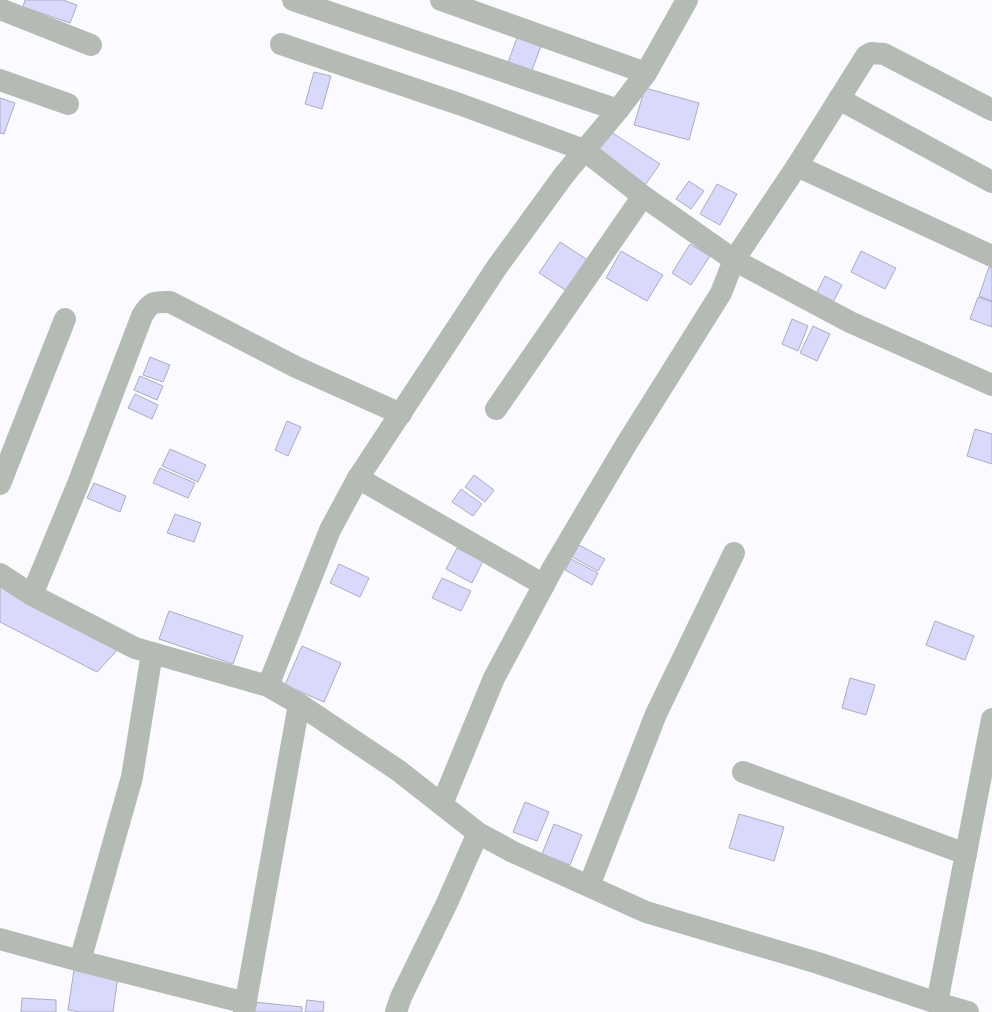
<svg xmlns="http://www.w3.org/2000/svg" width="992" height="1012" viewBox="0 0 992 1012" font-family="'Exo 2',sans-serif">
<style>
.building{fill:#d9d9fc;stroke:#acacc0}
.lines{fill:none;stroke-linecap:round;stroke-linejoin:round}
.minor{stroke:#b4bbb4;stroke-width:22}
</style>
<rect width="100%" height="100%" fill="#fbfbff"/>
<!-- building -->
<g class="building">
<polygon points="25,0 63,0 77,5 70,23 23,7"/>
<polygon points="518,35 542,43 530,76 506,68"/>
<polygon points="314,72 331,76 322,109 305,104"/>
<polygon points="645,88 699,103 689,140 634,125"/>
<polygon points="0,98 15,103 4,134 0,133"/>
<polygon points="608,130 660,164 645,185 594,151"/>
<polygon points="689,181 704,191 691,209 676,199"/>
<polygon points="717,184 737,194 720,225 700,214"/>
<polygon points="560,242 591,262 570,293 539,273"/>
<polygon points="690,244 710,256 691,285 672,273"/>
<polygon points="621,251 663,275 647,301 606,278"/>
<polygon points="861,251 896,268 885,289 851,272"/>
<polygon points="989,267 992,268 992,301 979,296"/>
<polygon points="825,276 842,285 832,304 815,296"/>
<polygon points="978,297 992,302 992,327 970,319"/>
<polygon points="792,319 808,326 798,351 782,344"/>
<polygon points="813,326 830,334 817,361 800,353"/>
<polygon points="150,357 170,365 163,382 143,375"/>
<polygon points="140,376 163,386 157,400 134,390"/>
<polygon points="135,394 158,405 152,419 128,408"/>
<polygon points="287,421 301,427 288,456 275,450"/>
<polygon points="975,429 992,434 992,464 967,456"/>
<polygon points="170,449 206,465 198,482 162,466"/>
<polygon points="160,468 195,483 188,498 153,483"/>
<polygon points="474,475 494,490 485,502 465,487"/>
<polygon points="94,483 126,496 120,512 87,498"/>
<polygon points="461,489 482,504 473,516 452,502"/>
<polygon points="175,514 201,523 194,542 167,533"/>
<polygon points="579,545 605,559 598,571 572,557"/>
<polygon points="457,548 483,561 472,583 446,569"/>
<polygon points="571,559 598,573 592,585 565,570"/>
<polygon points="339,564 369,578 360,597 330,583"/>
<polygon points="442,578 471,591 461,611 432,598"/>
<polygon points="0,586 121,646 97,672 0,622"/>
<polygon points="169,611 243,636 233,664 159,639"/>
<polygon points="935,621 974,636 965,660 926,645"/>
<polygon points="302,646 341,663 324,702 285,685"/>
<polygon points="850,678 875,685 866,715 842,708"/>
<polygon points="525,802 549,812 537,841 513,832"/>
<polygon points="739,814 784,827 774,861 729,848"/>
<polygon points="554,824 582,835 570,865 542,854"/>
<polygon points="74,970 118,976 113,1012 80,1012 68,1010"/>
<polygon points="22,998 56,1000 56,1012 21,1012"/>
<polygon points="307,1000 324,1002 323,1012 305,1012"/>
<polygon points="254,1002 302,1007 302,1012 253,1012"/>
</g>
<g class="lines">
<!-- minor -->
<g class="minor">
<polyline points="293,0 618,110"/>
<polyline points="441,0 646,73"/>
<polyline points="0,9 91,45"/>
<polyline points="281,44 462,105 584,150 643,196 734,260 850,322 992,385"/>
<polyline points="0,80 68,104"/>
<polyline points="839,99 992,182"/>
<polyline points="797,166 992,256"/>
<polyline points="496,409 643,196"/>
<polyline points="358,478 544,585"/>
<polyline points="0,484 65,319"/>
<polyline points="0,574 32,595 135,648 268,686 299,704 399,771 478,833 513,852 646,912 818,963 937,1003 968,1012"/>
<path d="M32 595 78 484 142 316C151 301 154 302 170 302L296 367 401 414"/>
<polyline points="268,686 330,530 358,478 497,267 564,175 618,110 646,73 687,0"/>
<polyline points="743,772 966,854"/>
<polyline points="442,804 494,678 554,566 627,443 721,293 734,260 797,166 866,56 871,53 884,54 992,110"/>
<polyline points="589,886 656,714 734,553"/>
<polyline points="0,939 80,961 246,1003"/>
<polyline points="80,961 132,777 152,653"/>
<polyline points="937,1003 992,719"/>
<polyline points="244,1012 299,704"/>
<polyline points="396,1012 401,997 447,903 478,833"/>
</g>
</g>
</svg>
